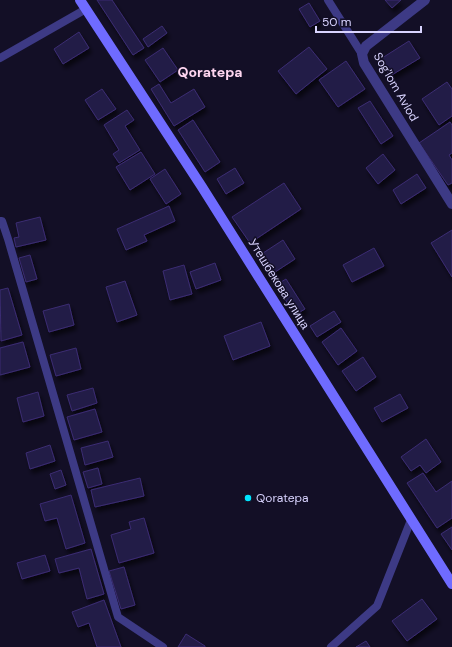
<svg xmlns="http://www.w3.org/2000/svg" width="452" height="647" viewBox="0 0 452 647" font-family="'DM Sans',sans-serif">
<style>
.building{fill:#241b47;stroke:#3b2d73;filter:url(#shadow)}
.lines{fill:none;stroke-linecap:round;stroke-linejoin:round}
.service{stroke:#3d3a85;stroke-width:8}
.minor{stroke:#3d3a85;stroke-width:10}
.secondary{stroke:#6f6bff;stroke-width:10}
.poi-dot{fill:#00e5ff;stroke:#130f26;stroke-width:1.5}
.labels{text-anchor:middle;stroke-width:3;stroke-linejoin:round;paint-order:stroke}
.street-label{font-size:12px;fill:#d9d4ff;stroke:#130f26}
.poi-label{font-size:12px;fill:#d9d4ff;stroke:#130f26;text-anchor:start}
.quarter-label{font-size:14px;font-weight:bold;fill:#ffd6f0;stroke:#130f26}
</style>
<defs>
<filter id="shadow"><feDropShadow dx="2.5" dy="4.5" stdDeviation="2" flood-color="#0009"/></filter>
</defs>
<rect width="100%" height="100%" fill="#130f26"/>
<!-- building -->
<g class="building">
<polygon points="97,0 112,0 144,48 133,55"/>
<polygon points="385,0 401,0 392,8"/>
<polygon points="309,3 320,21 310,27 299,9"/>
<polygon points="162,26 167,33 148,47 143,39"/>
<polygon points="79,32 89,48 63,64 54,49"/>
<polygon points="409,41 420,58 390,76 379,60"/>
<polygon points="309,47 327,69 296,94 278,71"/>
<polygon points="163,48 178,70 160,82 145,60"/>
<polygon points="346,61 365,89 338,107 319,80"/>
<polygon points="447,82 452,89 452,116 439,125 422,99"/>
<polygon points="159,84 171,103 194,89 205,107 174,126 151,89"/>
<polygon points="102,89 116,109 98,120 85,100"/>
<polygon points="370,101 393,136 381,144 358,108"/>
<polygon points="127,110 134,120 125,126 140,150 119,163 113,154 119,150 104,125"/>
<polygon points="193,120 220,162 205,172 178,130"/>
<polygon points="450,122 452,125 452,153 449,155 452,160 452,183 448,185 419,143"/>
<polygon points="141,152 155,174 130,190 116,167"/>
<polygon points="383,154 395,170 378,184 366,168"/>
<polygon points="235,168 244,183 226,194 217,179"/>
<polygon points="165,169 181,194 166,204 150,179"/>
<polygon points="417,174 426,188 401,204 393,190"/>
<polygon points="284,183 301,209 250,243 232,217"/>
<polygon points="169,206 175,221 144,235 147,241 126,250 117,229"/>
<polygon points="40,217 46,240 16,247 14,238 19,237 16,223"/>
<polygon points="452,230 452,277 431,243"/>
<polygon points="283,240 295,259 269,276 257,257"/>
<polygon points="374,248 384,266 352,282 343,265"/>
<polygon points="30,255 37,279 26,282 19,258"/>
<polygon points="215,263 221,280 196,289 190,272"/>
<polygon points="184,265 192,294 170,300 163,271"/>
<polygon points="286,279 305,309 295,315 276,285"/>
<polygon points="125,281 137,315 117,322 106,287"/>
<polygon points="8,288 22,335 1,341 0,290"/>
<polygon points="69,304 74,325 49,332 43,311"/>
<polygon points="334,311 341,322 317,337 310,326"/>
<polygon points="261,322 270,346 233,360 224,336"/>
<polygon points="341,328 357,351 338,365 322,342"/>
<polygon points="23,342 30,367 0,375 0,348"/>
<polygon points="76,348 81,369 56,376 50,355"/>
<polygon points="363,357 376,377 356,391 342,371"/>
<polygon points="93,388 97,403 72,411 67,395"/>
<polygon points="38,392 44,416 23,422 17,398"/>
<polygon points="400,394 408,408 382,422 374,408"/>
<polygon points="95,409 102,432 74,440 67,417"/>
<polygon points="426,439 441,462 426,473 420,465 411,471 401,457"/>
<polygon points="108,441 113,457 85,465 81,448"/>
<polygon points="50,445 55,461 30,469 26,453"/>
<polygon points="98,468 102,484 88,488 83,472"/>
<polygon points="61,470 66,485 55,489 50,474"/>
<polygon points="423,473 436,492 452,481 452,518 437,528 407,483"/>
<polygon points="140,478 144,496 95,507 91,490"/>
<polygon points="71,495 85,543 66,549 57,518 45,521 40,504"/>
<polygon points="144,518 154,553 119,563 111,535 131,529 129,522"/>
<polygon points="452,527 452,550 441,534"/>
<polygon points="91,549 104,594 87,599 79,568 59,573 55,559"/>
<polygon points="45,555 50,571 22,579 17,563"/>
<polygon points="124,567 135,605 121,609 109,571"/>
<polygon points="422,599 437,619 407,641 392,621"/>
<polygon points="104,600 121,647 97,647 89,623 78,627 72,612"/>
<polygon points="186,634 205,646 205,647 178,647"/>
<polygon points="366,641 370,647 356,647"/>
</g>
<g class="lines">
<!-- service -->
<g class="service">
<polyline points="328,0 362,54"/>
<polyline points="0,58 86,9"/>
<polyline points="0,221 2,221 8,239 118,617 163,647"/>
<polyline points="331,647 377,606 411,520"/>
</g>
<!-- minor -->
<polyline class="minor" points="425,0 366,46 362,54 364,63 452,204"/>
<!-- secondary -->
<polyline class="secondary" points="80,0 202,187 452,584"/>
</g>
<!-- markers -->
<circle class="poi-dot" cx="248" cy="498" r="4"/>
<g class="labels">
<!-- street labels -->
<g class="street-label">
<text transform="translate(396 87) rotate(60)" y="4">Sog'lom Avlod</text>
<text transform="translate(279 284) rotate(58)" y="4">Утешбекова улица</text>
</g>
<!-- poi labels -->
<g class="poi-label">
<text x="256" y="502">Qoratepa</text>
</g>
<!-- quarter labels -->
<g class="quarter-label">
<text x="210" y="77">Qoratepa</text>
</g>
</g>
<!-- scale -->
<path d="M316 26v6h105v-6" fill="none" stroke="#d9d4ff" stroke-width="2"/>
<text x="322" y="26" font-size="12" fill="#d9d4ff" stroke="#130f26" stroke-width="3" paint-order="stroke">50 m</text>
</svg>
